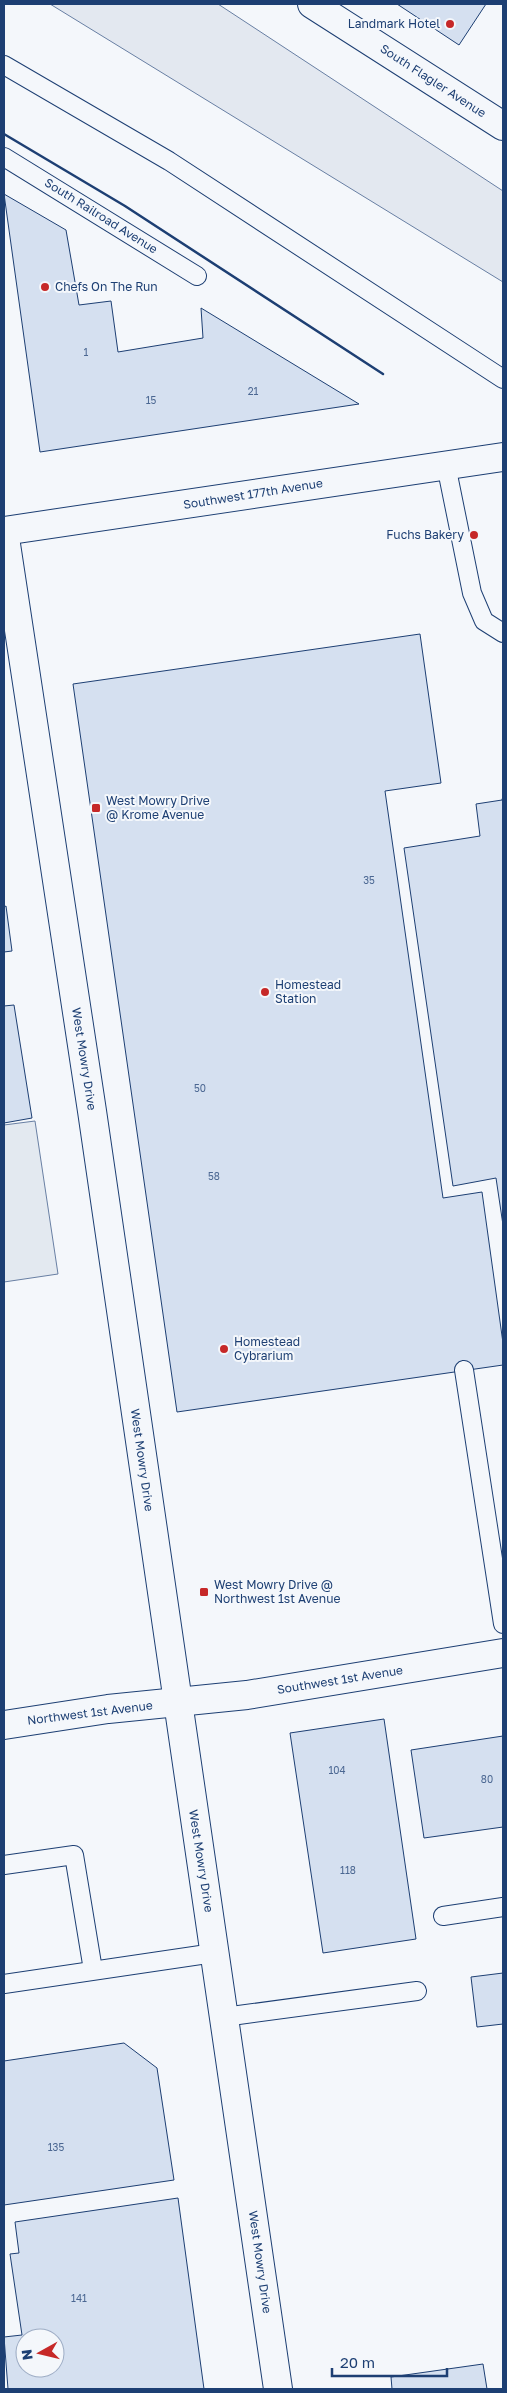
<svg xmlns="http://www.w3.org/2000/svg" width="507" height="2393" viewBox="0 0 507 2393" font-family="'Golos Text',sans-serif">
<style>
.green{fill:#e3e9f0;stroke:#687fa3}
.parking{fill:#e3e8f0;stroke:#687fa3}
.building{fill:#d5e0f0;stroke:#1d3f73;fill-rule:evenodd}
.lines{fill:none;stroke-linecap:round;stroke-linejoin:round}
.lane-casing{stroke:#1d3f73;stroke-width:20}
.street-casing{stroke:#1d3f73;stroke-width:30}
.secondary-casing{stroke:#1d3f73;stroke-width:30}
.lane{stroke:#f4f7fb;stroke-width:18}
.street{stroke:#f4f7fb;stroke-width:28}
.secondary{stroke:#f4f7fb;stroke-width:28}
.wall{stroke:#1d3f73;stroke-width:2.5}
.poi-dot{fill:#c62828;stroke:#f4f7fb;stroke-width:2}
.labels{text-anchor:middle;stroke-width:4;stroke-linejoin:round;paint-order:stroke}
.number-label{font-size:10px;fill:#4b6792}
.poi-label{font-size:12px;fill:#1d3f73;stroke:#f4f7fb;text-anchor:start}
.street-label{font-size:12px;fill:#1d3f73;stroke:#f4f7fb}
</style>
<rect width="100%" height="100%" fill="#f4f7fb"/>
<!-- green -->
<polygon class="green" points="35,1121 58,1274 4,1282 4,1125"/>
<!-- parking -->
<polygon class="parking" points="50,4 218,4 503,191 503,282"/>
<!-- building -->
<g class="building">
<polygon points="397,4 486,4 459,45"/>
<polygon points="4,194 66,230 79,305 111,301 118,352 203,338 201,308 359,404 40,452"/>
<polygon points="420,634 441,783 385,791 443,1198 482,1192 503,1343 503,1365 177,1412 73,684"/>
<polygon points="503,796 503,1225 496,1178 453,1186 404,848 480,836 476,804 502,800"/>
<polygon points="6,906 12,951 4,952 4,907"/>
<polygon points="14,1005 32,1118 4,1123 4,1006"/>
<polygon points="384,1719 416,1939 323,1953 290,1733"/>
<polygon points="503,1736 503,1827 424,1838 411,1750"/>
<polygon points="503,1973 503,2024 477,2027 471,1977"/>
<polygon points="124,2043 157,2068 174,2180 4,2205 4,2061"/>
<path d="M178 2198 204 2389H8L4 2337 22 2335 10 2254 19 2253 15 2222ZM25 2338H55V2368H25Z"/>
<polygon points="483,2364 487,2389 392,2389 391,2377"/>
</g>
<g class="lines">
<defs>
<g id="lane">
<polyline points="4,65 169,161 503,379"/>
<polyline points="4,157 197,276"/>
<polyline points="446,465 472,593 484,621 503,633"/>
<polyline points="464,1370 503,1624"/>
<polyline points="4,1865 74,1855 93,1970"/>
<polyline points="443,1916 503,1907"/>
<polyline points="4,1984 214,1953"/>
<polyline points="224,2017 417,1991"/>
</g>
<polyline id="street" points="4,1725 108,1709 247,1695 503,1653"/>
<g id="secondary">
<polyline points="312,4 503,126"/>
<polyline points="4,531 92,1111 278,2389"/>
<polyline points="4,531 503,457"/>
</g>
</defs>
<!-- lane casing -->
<use href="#lane" class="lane-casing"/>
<!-- street casing -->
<use href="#street" class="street-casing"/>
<!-- secondary casing -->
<use href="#secondary" class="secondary-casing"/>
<!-- lane -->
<use href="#lane" class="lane"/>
<!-- street -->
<use href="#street" class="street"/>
<!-- secondary -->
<use href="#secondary" class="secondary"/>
<!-- wall -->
<polyline class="wall" points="4,134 125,206 383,374"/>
</g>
<!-- markers -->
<g class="poi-dot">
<circle cx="450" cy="24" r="5"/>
<circle cx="45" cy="287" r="5"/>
<circle cx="474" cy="535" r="5"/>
<rect x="91" y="803" width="10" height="10" rx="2.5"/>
<circle cx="265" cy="992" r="5"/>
<circle cx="224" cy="1349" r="5"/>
<rect x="199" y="1587" width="10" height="10" rx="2.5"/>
</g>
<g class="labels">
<!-- number labels -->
<g class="number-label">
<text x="86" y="356">1</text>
<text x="253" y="395">21</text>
<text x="151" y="404">15</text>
<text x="369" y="884">35</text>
<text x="200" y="1092">50</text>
<text x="214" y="1180">58</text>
<text x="337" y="1774">104</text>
<text x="487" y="1783">80</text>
<text x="348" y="1874">118</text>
<text x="56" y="2151">135</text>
<text x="79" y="2302">141</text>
</g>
<!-- poi labels -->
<g class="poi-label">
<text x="440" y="28" text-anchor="end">Landmark Hotel</text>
<text x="55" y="291">Chefs On The Run</text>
<text x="464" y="539" text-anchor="end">Fuchs Bakery</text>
<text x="106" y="805">West Mowry Drive<tspan x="106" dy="14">@ Krome Avenue</tspan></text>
<text x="275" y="989">Homestead<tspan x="275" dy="14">Station</tspan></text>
<text x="234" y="1346">Homestead<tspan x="234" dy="14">Cybrarium</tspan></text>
<text x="214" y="1589">West Mowry Drive @<tspan x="214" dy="14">Northwest 1st Avenue</tspan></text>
</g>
<!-- street labels -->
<g class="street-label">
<text transform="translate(433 81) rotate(33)" y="4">South Flagler Avenue</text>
<text transform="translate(101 216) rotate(32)" y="4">South Railroad Avenue</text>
<text transform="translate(253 494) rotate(-9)" y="4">Southwest 177th Avenue</text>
<text transform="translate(84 1059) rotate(81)" y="4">West Mowry Drive</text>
<text transform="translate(142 1460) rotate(82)" y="4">West Mowry Drive</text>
<text transform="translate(340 1680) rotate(-9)" y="4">Southwest 1st Avenue</text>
<text transform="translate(90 1713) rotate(-7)" y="4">Northwest 1st Avenue</text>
<text transform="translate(201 1861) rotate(81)" y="4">West Mowry Drive</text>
<text transform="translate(260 2262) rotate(82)" y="4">West Mowry Drive</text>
</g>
</g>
<!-- border -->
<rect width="507" height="2393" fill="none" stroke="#1d3f73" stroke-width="10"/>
<!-- north arrow -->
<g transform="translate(40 2353) rotate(262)"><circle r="24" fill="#f4f7fb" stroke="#9eadc5"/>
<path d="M0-4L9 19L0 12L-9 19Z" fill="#c62828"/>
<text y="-8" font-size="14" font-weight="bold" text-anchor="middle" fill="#1d3f73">N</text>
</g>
<!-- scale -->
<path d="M332 2368v8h115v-8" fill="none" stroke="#1d3f73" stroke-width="2.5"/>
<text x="340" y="2368" font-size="15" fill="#1d3f73" stroke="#f4f7fb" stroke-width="4" paint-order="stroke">20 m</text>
</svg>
